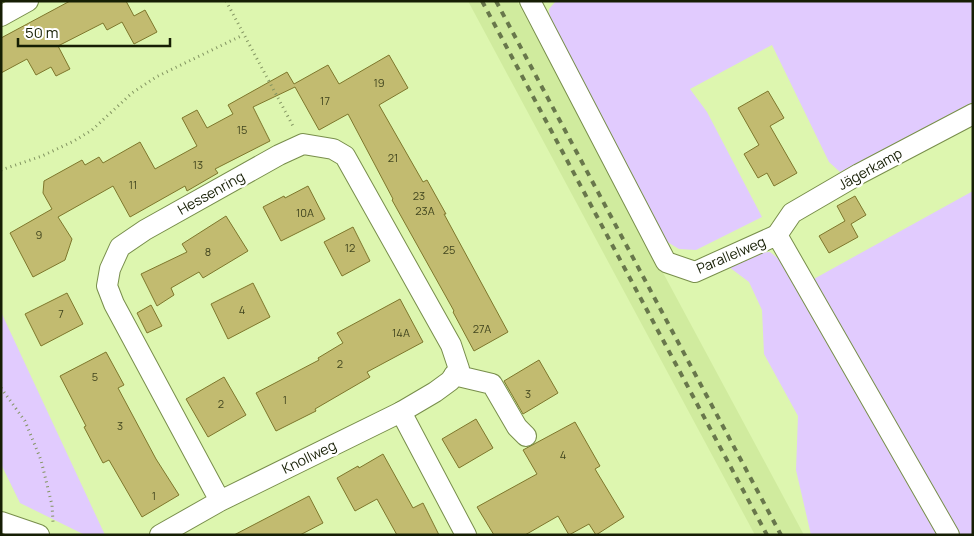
<svg xmlns="http://www.w3.org/2000/svg" width="974" height="536" viewBox="0 0 974 536" font-family="Manrope,sans-serif">
<style>
.built{fill:#d0eb9e}
.green{fill:#e1cbfe}
.building{fill:#c2bb70;stroke:#7e772c}
.lines{fill:none;stroke-linecap:round;stroke-linejoin:round}
.minor-casing{stroke:#788e4b;stroke-width:22}
.path{stroke:#829461;stroke-width:3;stroke-dasharray:1 4;stroke-linecap:butt}
.minor{stroke:#fff;stroke-width:20}
.rail{stroke:#68774b;stroke-width:4;stroke-dasharray:6 6;stroke-linecap:butt}
.labels{text-anchor:middle;stroke-width:5;stroke-linejoin:round;paint-order:stroke}
.number-label{font-size:11px;fill:#41451f}
.street-label{font-size:14px;fill:#161e04;stroke:#fff}
</style>
<rect width="100%" height="100%" fill="#ddf6af"/>
<!-- built -->
<polygon class="built" points="468,1 517,1 804,535 755,535"/>
<!-- green -->
<g class="green">
<polygon points="556,1 973,1 973,102 840,172 829,162 772,45 690,89 707,112 762,217 696,250 679,249 664,240 550,22 549,9"/>
<polygon points="973,191 973,535 960,535 812,280"/>
<polygon points="770,252 781,261 937,535 811,535 796,470 798,416 764,354 762,310 749,282 729,267 751,253"/>
<polygon points="1,312 105,535 85,535 20,503 1,464"/>
</g>
<!-- building -->
<g class="building">
<polygon points="70,1 126,1 134,16 145,10 157,32 134,44 122,22 107,30 103,23 58,46 70,69 56,76 51,67 36,75 27,59 1,73 1,38"/>
<polygon points="389,55 408,88 379,105 423,182 427,180 446,214 444,214 508,332 474,351 453,312 454,311 392,200 393,199 348,114 319,130 295,87 253,107 270,141 215,169 218,173 187,191 185,186 130,217 113,186 58,217 72,239 65,260 33,277 10,233 52,209 43,193 44,181 82,160 85,165 99,157 103,163 140,142 155,169 197,146 182,118 197,110 207,128 233,114 228,105 287,72 294,84 328,65 339,84"/>
<polygon points="768,91 784,118 770,126 797,173 774,186 767,173 758,178 744,154 759,145 738,108"/>
<polygon points="308,186 325,219 281,241 263,207 284,196 285,198"/>
<polygon points="855,196 866,215 851,224 858,237 829,253 819,236 845,221 837,206"/>
<polygon points="226,216 248,251 203,278 199,272 171,288 174,295 157,306 141,274 187,252 182,244"/>
<polygon points="353,227 370,261 342,276 324,242"/>
<polygon points="253,283 270,317 228,339 211,304"/>
<polygon points="67,293 83,324 41,346 25,314"/>
<polygon points="400,299 423,342 367,372 370,377 315,409 316,411 276,431 256,393 319,360 318,358 343,343 337,333"/>
<polygon points="151,305 162,326 147,333 137,313"/>
<polygon points="106,352 124,385 118,388 156,459 179,495 142,517 109,460 103,463 84,427 86,426 60,376"/>
<polygon points="539,360 558,393 523,414 504,381"/>
<polygon points="224,377 246,415 208,437 186,399"/>
<polygon points="476,419 493,448 459,468 442,439"/>
<polygon points="575,422 600,466 595,469 624,517 596,535 589,524 569,535 558,516 525,535 494,535 477,507 537,474 523,450"/>
<polygon points="383,454 413,508 423,503 439,535 397,535 377,499 355,511 337,478 358,466 359,468"/>
<polygon points="309,496 323,523 300,535 234,535"/>
</g>
<g class="lines">
<defs>
<g id="minor">
<polyline points="530,1 666,262 695,272 777,235 949,535"/>
<polyline points="1,16 28,1"/>
<polyline points="777,235 792,213 859,174 973,114"/>
<polyline points="454,375 492,384 517,427 526,436"/>
<polyline points="401,412 466,535"/>
<polyline points="1,522 39,535"/>
<polyline points="160,535 220,501 401,412 435,392 450,381 459,369 451,345 345,156 333,149 303,144 279,155 145,230 120,247 110,269 107,286 114,304 220,501"/>
</g>
</defs>
<!-- minor casing -->
<use href="#minor" class="minor-casing"/>
<!-- path -->
<g class="path">
<polyline points="226,1 293,126"/>
<polyline points="1,170 42,156 74,141 92,130 132,93 156,77 243,35"/>
<polyline points="1,388 25,421 41,460 52,505 53,522"/>
</g>
<!-- minor -->
<use href="#minor" class="minor"/>
<!-- rail -->
<g class="rail">
<polyline points="482,1 767,535"/>
<polyline points="496,1 781,535"/>
</g>
</g>
<g class="labels">
<!-- number labels -->
<g class="number-label">
<text x="379" y="87">19</text>
<text x="325" y="105">17</text>
<text x="242" y="134">15</text>
<text x="393" y="162">21</text>
<text x="198" y="169">13</text>
<text x="133" y="189">11</text>
<text x="419" y="200">23</text>
<text x="425" y="215">23A</text>
<text x="305" y="217">10A</text>
<text x="39" y="239">9</text>
<text x="350" y="252">12</text>
<text x="449" y="254">25</text>
<text x="208" y="256">8</text>
<text x="242" y="314">4</text>
<text x="61" y="318">7</text>
<text x="482" y="333">27A</text>
<text x="401" y="337">14A</text>
<text x="340" y="368">2</text>
<text x="95" y="381">5</text>
<text x="528" y="398">3</text>
<text x="285" y="404">1</text>
<text x="221" y="408">2</text>
<text x="120" y="430">3</text>
<text x="563" y="459">4</text>
<text x="154" y="500">1</text>
</g>
<!-- street labels -->
<g class="street-label">
<text transform="translate(870 169) rotate(-29)" y="5">Jägerkamp</text>
<text transform="translate(211 193) rotate(-29)" y="5">Hessenring</text>
<text transform="translate(731 255) rotate(-23)" y="5">Parallelweg</text>
<text transform="translate(309 457) rotate(-26)" y="5">Knollweg</text>
</g>
</g>
<!-- border -->
<rect width="974" height="536" fill="none" stroke="#161e04" stroke-width="5"/>
<!-- scale -->
<path d="M18 38v8h152v-8" fill="none" stroke="#161e04" stroke-width="2.5"/>
<text x="25" y="38" font-size="15" fill="#161e04" stroke="#ffffff" stroke-width="4" paint-order="stroke">50 m</text>
</svg>
